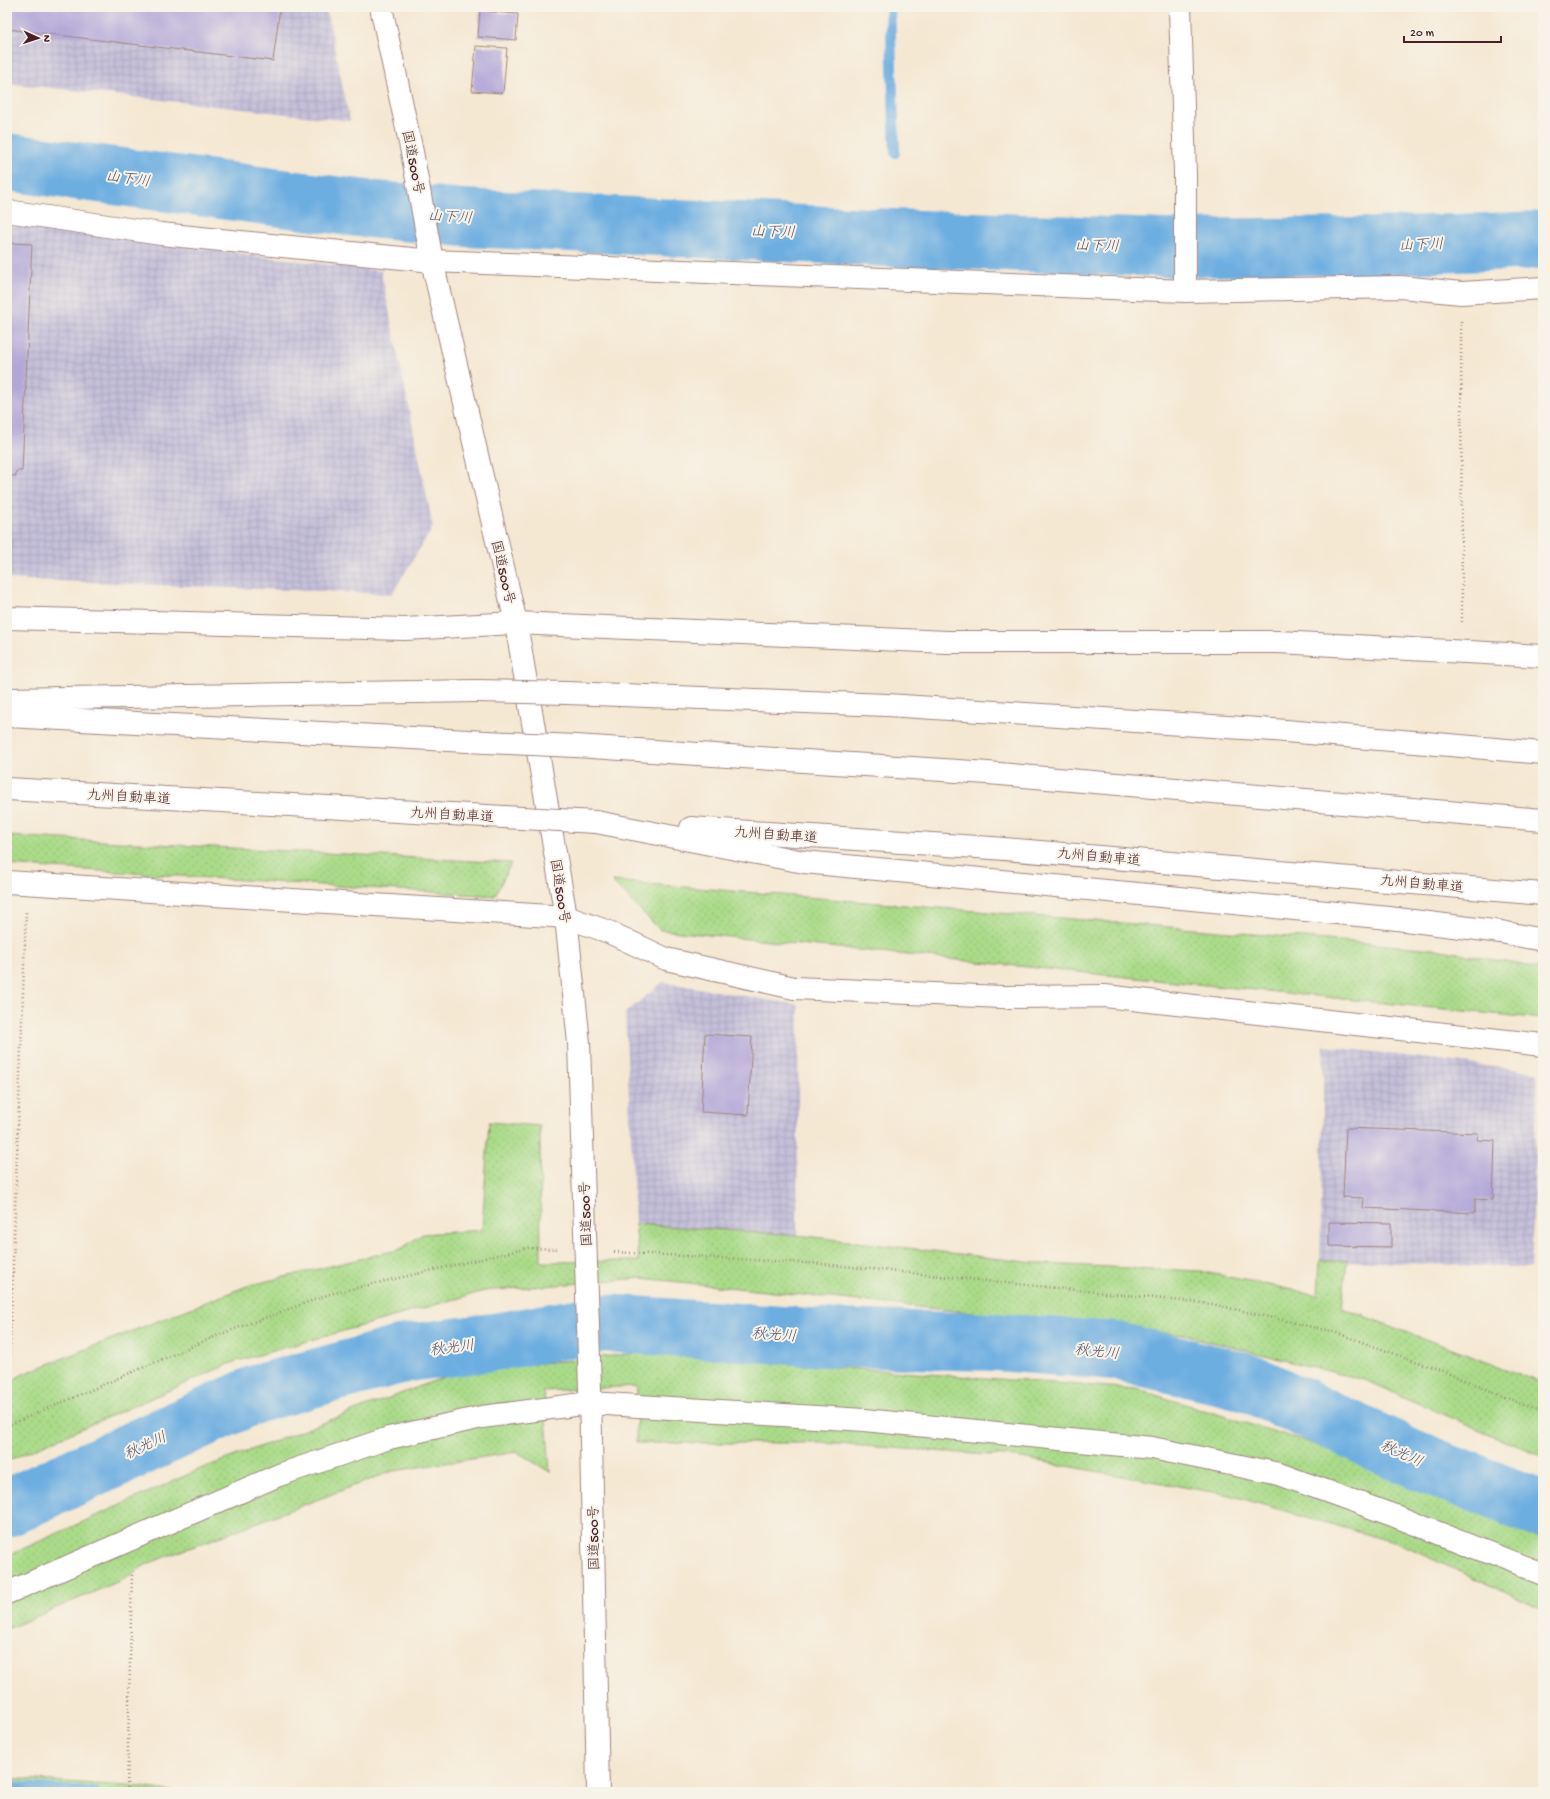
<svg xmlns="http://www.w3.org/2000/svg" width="1550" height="1799" viewBox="0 0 1550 1799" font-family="'Gochi Hand','Klee One',sans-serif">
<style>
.industrial{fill:url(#industrial-grid)}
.grass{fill:url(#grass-dots);stroke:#7a7d5a}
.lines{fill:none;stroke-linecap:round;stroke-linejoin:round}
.stream{stroke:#6daee1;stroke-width:10}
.river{stroke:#6daee1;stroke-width:58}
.building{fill:#b3a7d8}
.minor-casing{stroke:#a0847f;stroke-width:24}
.highway-casing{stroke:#a0847f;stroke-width:24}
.path{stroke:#a0847f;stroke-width:2.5;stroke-dasharray:1 3;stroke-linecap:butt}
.minor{stroke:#fff;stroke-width:22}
.highway{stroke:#fff;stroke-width:22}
.highway-bridge-casing{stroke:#a0847f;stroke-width:24;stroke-linecap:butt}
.highway-bridge{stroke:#fff;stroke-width:22}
.labels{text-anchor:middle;stroke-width:4;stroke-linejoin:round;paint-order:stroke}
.street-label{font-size:14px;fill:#4a1f2b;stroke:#f7f3e8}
.water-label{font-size:15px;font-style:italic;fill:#56516b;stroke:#f7f3e8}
</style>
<defs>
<pattern id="industrial-grid" width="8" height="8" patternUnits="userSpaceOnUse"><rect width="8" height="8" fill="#c5c0da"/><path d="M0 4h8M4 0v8" fill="none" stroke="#aba5bb"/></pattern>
<pattern id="grass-dots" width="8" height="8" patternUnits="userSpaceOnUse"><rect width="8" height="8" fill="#aadb89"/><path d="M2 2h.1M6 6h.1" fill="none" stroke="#94bc76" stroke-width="1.8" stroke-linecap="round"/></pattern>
</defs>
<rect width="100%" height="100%" fill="#f7f3e8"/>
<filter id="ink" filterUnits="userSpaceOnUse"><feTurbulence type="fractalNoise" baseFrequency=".025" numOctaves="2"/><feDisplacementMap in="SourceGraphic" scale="8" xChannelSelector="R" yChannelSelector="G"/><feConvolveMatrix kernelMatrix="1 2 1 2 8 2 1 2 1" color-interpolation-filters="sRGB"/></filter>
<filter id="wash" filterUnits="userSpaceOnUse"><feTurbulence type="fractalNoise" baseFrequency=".012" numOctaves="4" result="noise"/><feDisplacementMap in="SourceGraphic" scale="16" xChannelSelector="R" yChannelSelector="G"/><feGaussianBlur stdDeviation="0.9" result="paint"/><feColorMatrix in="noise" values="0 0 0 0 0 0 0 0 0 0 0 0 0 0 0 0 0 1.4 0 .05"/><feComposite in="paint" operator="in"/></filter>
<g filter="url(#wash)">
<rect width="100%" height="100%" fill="#f5e8d3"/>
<!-- industrial -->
<g class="industrial">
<polygon points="7,7 326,7 350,121 7,83"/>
<polygon points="7,224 381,271 433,527 392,594 7,579"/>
<polygon points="663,982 799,1005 797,1235 635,1224 625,1013"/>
<polygon points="1324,1046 1538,1072 1531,1268 1320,1260"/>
</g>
<!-- grass -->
<g class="grass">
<polygon points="7,836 511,863 495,896 7,865"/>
<polygon points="612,881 1436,949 1543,969 1543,1019 660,930"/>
<polygon points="489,1122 540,1126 541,1262 639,1261 635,1224 797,1235 1043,1264 1199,1271 1318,1295 1320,1260 1347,1260 1342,1308 1543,1383 1543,1457 1364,1380 1184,1335 641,1278 484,1291 234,1362 7,1461 7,1384 23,1374 247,1286 401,1249 422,1234 482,1230"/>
<polygon points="639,1353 1136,1389 1308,1442 1543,1541 1543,1610 1397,1543 1229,1495 1016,1457 823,1443 636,1443 637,1386 544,1391 550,1472 517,1452 393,1471 147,1564 122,1580 7,1629 7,1556 198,1470 458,1372"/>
<polygon points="7,1778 140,1787 179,1792 7,1792"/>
</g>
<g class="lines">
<!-- stream -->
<g class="stream">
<polyline points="890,7 895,153"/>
<polyline points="7,1786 95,1792"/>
</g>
<!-- river -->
<g class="river">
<polyline points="7,162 358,208 464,218 892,238 1164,248 1374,246 1543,240"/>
<polyline points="7,1508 256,1394 407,1353 501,1341 605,1323 826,1338 995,1342 1116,1351 1247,1382 1414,1459 1543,1510"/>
</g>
</g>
<g id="blocks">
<!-- building -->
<g class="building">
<polygon points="7,7 280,7 273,61 7,29"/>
<polygon points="480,11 518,14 516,40 478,37"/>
<polygon points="476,46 507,48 503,93 472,91"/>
<polygon points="7,243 32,244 22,471 16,471 16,476 7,475"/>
<polygon points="705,1034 752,1037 748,1115 701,1112"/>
<polygon points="1346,1128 1478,1133 1477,1140 1495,1141 1493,1200 1475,1199 1475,1213 1363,1208 1364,1198 1343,1197"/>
<polygon points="1329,1222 1391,1223 1391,1247 1329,1246"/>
</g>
</g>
</g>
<g filter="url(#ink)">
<use href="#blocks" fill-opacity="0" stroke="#a0847f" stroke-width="1"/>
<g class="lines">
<defs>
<g id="minor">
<polyline points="1180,7 1185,173 1185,291"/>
<polyline points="7,211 161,234 432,261 1185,291 1401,287 1461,293 1543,288"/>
<polyline points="7,618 405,629 516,623 947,642 1278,642 1543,656"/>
<polyline points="7,882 566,917 609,932 666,959 794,988 1002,997 1105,996 1543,1045"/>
<polyline points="7,1593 279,1475 389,1438 482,1417 590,1403 864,1420 1152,1448 1279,1474 1395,1516 1543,1574"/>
</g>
<g id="highway">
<polyline points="381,7 412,152 432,261 516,623 566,917 579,1043 590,1389 598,1792"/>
<polyline points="567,693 887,705 1274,730 1543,753"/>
<polyline points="7,699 476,691"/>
<polyline points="7,716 486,742"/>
<polyline points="576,746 988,773 1543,820"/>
<polyline points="7,789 504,817"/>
<polyline points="596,822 804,862 1389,918 1501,932 1543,940"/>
<polyline points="691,828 992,848 1543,894"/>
</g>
</defs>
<!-- minor casing -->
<use href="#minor" class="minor-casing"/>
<!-- highway casing -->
<use href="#highway" class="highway-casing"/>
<!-- path -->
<g class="path">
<polyline points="1461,321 1462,624"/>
<polyline points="614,1252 823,1264 1212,1304 1334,1332 1440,1370 1543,1413"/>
<polyline points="9,1373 26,912"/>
<polyline points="7,1426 221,1334 330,1294 528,1248 557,1249"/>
<polyline points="127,1792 132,1574"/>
</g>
<!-- minor -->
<use href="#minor" class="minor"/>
<!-- highway -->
<use href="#highway" class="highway"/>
<defs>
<g id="highway-bridge">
<polyline points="476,691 567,693"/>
<polyline points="486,742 576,746"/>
<polyline points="504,817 596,822"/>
</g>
</defs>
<!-- highway-bridge casing -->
<use href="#highway-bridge" class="highway-bridge-casing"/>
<!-- highway-bridge -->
<use href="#highway-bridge" class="highway-bridge"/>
</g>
</g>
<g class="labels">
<!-- street labels -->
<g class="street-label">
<text transform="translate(414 162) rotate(79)" y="5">国道500号</text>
<text transform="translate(504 572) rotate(77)" y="5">国道500号</text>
<text transform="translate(129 796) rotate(3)" y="5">九州自動車道</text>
<text transform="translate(452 814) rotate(3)" y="5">九州自動車道</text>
<text transform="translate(776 834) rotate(4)" y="5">九州自動車道</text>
<text transform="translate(1099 856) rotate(5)" y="5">九州自動車道</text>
<text transform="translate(1422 883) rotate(5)" y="5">九州自動車道</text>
<text transform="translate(561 891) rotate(81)" y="5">国道500号</text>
<text transform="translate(585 1214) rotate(-92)" y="5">国道500号</text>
<text transform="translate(593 1538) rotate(-91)" y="5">国道500号</text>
</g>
<!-- water labels -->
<g class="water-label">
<text transform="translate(128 178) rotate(8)" y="5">山下川</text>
<text transform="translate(450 216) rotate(4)" y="5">山下川</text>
<text transform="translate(773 231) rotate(2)" y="5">山下川</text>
<text transform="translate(1421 244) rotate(-2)" y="5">山下川</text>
<text transform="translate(1097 245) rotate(2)" y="5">山下川</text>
<text transform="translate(774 1334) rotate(4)" y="5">秋光川</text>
<text transform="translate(452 1347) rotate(-7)" y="5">秋光川</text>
<text transform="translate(1097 1351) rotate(6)" y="5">秋光川</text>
<text transform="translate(145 1445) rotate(-25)" y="5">秋光川</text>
<text transform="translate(1402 1453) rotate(24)" y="5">秋光川</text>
</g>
</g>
<!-- margin -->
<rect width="1550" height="1799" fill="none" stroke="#f7f3e8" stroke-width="24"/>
<!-- north arrow -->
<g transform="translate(38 38) rotate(93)" stroke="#f7f3e8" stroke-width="3" paint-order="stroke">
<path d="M0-3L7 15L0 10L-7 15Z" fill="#4a1f2b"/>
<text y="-6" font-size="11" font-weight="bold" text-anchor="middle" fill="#4a1f2b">N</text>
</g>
<!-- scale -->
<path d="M1404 36v6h97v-6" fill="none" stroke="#4a1f2b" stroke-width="2"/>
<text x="1410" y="36" font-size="12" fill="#4a1f2b" stroke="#f7f3e8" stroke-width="3" paint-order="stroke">20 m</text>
</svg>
